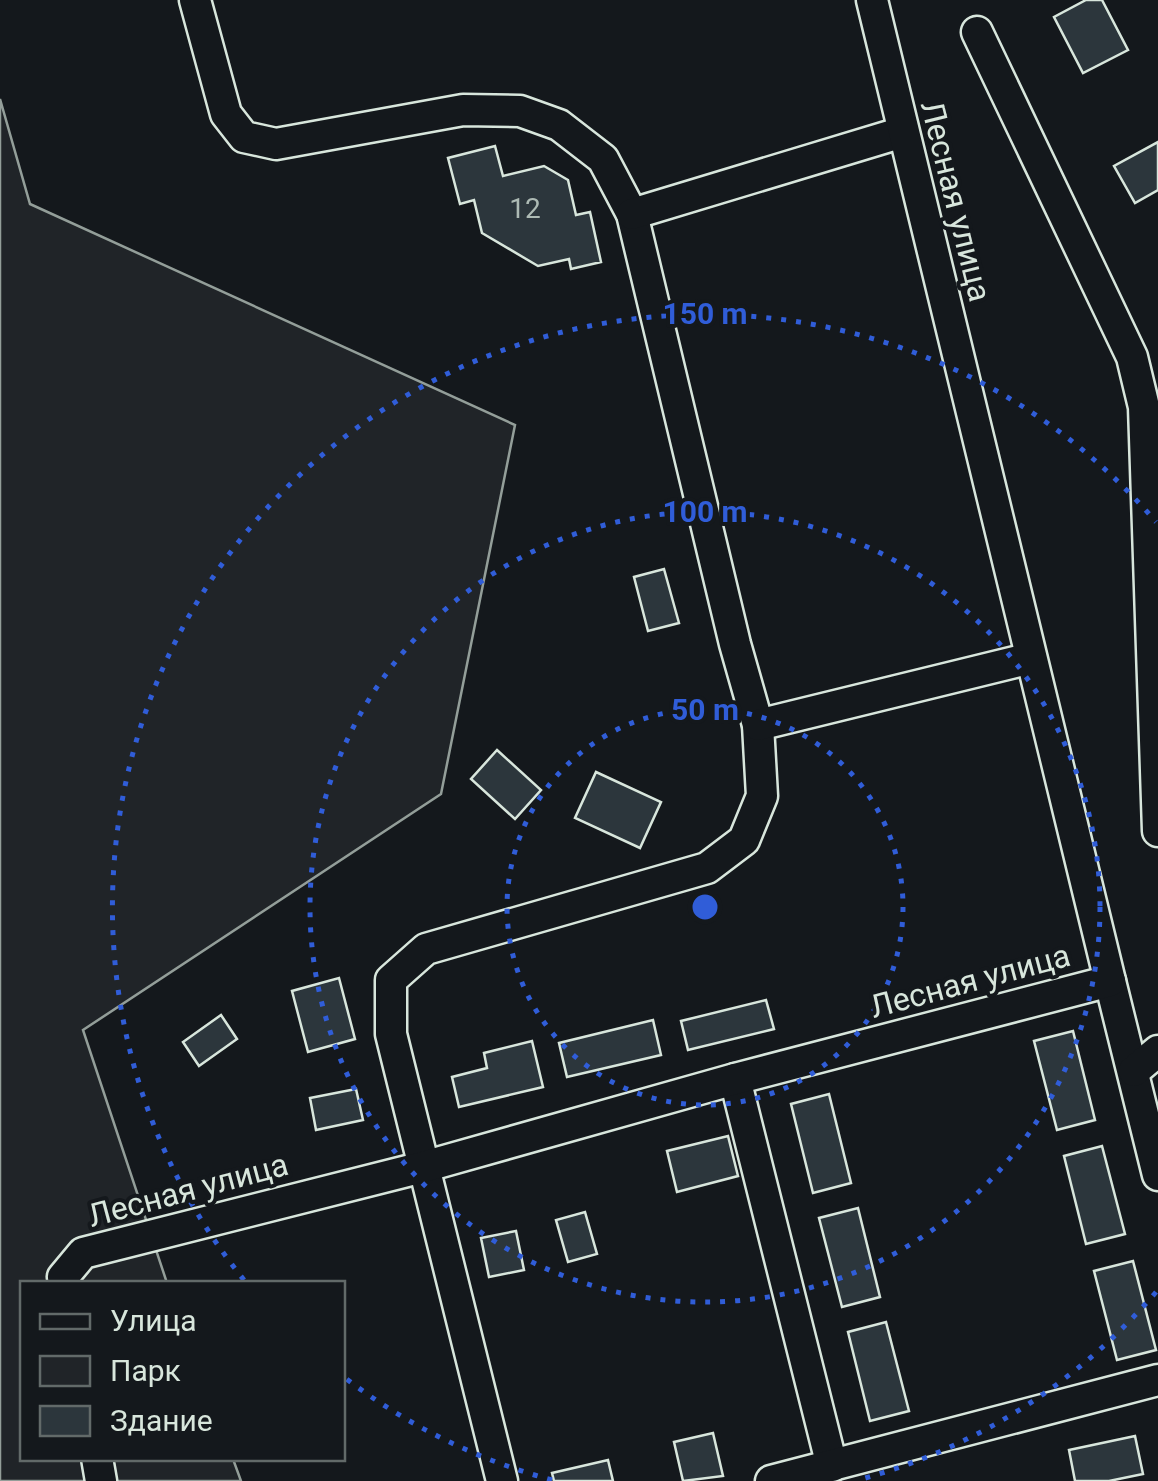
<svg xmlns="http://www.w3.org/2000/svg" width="1158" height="1481" viewBox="0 0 1158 1481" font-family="Roboto,sans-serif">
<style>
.green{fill:#202428;stroke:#939e99;stroke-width:2.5}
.building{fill:#2c363c;stroke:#d8e6dc;stroke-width:2.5}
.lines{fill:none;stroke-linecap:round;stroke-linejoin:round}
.minor-casing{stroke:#d8e6dc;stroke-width:35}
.minor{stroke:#14181c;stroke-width:30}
.ring{fill:none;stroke:#305dd8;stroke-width:5;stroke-dasharray:5 10}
.labels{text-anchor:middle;stroke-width:8;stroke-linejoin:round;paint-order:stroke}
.number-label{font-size:28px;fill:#adbab4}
.street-label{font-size:32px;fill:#d8e6dc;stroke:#14181c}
.centre{fill:#305dd8;stroke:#14181c;stroke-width:5}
.ring-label{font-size:30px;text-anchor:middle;font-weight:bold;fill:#305dd8;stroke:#14181c;stroke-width:8;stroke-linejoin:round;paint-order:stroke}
</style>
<rect width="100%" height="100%" fill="#14181c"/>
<!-- green -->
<polygon class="green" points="0,99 30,204 515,425 441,794 83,1030 167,1283 22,1284 22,1458 233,1459 241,1481 0,1481"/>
<!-- building -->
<g class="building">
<polygon points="1086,0 1102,0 1128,50 1083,73 1054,17"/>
<polygon points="1158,142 1158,190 1135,203 1114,166"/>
<polygon points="495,146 503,176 544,166 568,180 576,215 590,212 601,262 571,269 569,259 538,266 482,233 474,200 460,204 448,158"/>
<polygon points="664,569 679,623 648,631 634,577"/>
<polygon points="497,750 541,790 515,819 471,779"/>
<polygon points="596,772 661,802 640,848 575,818"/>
<polygon points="339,978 355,1039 308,1052 292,991"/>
<polygon points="766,1000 774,1029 688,1050 681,1021"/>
<polygon points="221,1015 237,1039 199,1066 183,1042"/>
<polygon points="653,1020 661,1055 567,1077 559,1043"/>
<polygon points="1073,1031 1095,1120 1057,1130 1034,1041"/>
<polygon points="532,1041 543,1087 459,1107 452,1077 487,1068 484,1053"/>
<polygon points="356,1089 363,1120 316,1130 310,1098"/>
<polygon points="829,1094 851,1183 813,1193 791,1104"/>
<polygon points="728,1136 738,1176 677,1192 667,1151"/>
<polygon points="1102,1146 1125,1234 1086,1244 1064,1156"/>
<polygon points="858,1208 880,1297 842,1307 819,1218"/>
<polygon points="585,1212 597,1254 568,1262 556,1220"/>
<polygon points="516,1231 524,1270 489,1277 481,1238"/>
<polygon points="1133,1261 1156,1350 1117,1360 1094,1271"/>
<polygon points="886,1322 909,1411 870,1421 848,1332"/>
<polygon points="713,1433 723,1476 683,1481 674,1442"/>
<polygon points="1135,1436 1143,1474 1109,1481 1075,1481 1069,1450"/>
<polygon points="608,1460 613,1481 554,1481 552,1473"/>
</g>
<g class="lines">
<defs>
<g id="minor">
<polyline points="195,0 226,114 244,137 276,144 463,110 520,111 559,125 603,159 632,214 735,644 758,725 762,796 744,840 707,868 426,949 391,980 391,1034 502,1481"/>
<polyline points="977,32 1132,357 1144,407 1158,831"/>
<polyline points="632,214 903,132"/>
<polyline points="758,725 1031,658"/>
<polyline points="1110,981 1158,1175"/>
<polyline points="1134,1071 1158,1051"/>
<polyline points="735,1079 832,1466"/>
<polyline points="65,1284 63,1277 83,1253 423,1167 735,1079 1110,981 872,0"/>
<polyline points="97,1458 101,1481"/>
<polyline points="771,1481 1158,1380"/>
</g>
</defs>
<!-- minor casing -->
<use href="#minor" class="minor-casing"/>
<!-- minor -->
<use href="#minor" class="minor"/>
</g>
<!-- distance rings -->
<g class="ring">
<circle cx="705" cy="907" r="198"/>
<circle cx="705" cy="907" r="395"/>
<path d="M1156 1292A593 593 0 0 1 858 1480M552 1480A593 593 0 0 1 344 1377M244 1280A593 593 0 0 1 1156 522"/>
</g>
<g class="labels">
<!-- number labels -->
<g class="number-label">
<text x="525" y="218">12</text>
</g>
<!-- street labels -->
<g class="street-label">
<text transform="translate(956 201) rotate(76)" y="11">Лесная улица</text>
<text transform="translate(970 981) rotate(-15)" y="11">Лесная улица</text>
<text transform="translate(188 1190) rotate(-15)" y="11">Лесная улица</text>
</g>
</g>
<circle cx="705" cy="907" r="15" class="centre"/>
<g class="ring-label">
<text x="705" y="324">150 m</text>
<text x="705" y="522">100 m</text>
<text x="705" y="720">50 m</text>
</g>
<!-- legend -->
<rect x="20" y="1281" width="325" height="180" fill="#14181c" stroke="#626a69" stroke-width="2.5"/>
<rect x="40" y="1314" width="50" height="15" fill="#14181c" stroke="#626a69" stroke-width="2.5"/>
<text x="110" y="1331" font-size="30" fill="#d8e6dc">Улица</text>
<rect x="40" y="1356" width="50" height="30" fill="#202428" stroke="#626a69" stroke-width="2.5"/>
<text x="110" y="1381" font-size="30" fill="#d8e6dc">Парк</text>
<rect x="40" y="1406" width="50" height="30" fill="#2c363c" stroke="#626a69" stroke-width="2.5"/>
<text x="110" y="1431" font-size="30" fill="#d8e6dc">Здание</text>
</svg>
